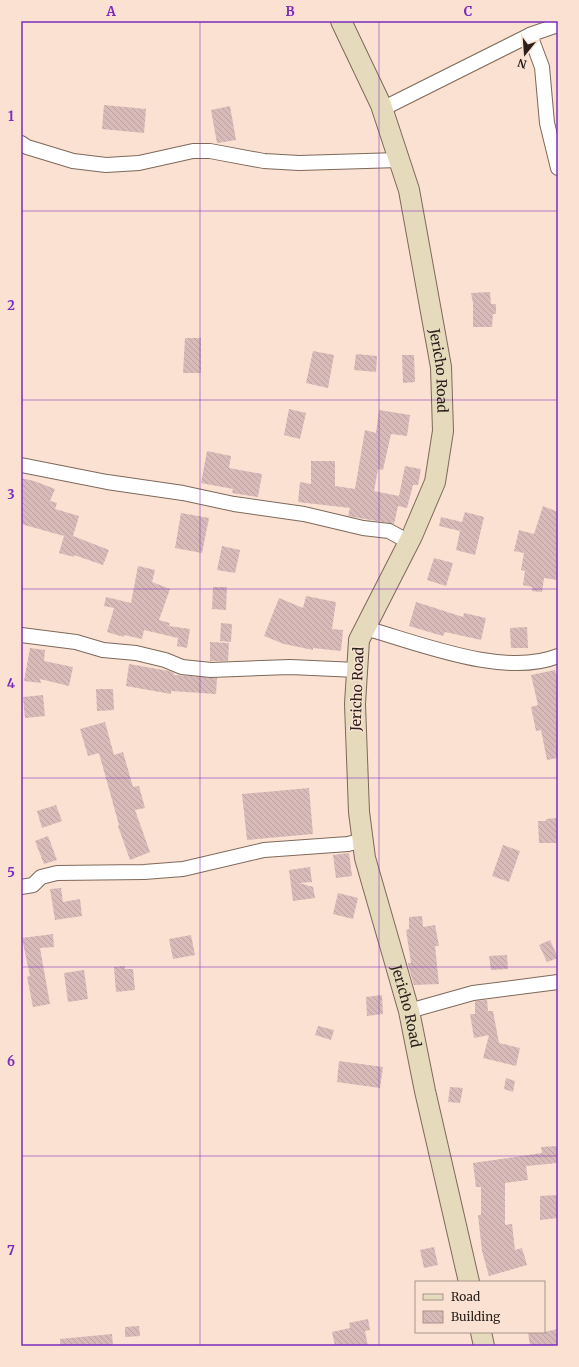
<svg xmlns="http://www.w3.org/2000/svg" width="579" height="1367" viewBox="0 0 579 1367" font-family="Merriweather,serif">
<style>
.building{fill:url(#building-back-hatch)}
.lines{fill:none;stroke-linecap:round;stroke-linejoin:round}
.street-casing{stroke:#7e695b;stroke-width:16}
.secondary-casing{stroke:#7e695b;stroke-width:22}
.street{stroke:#fff;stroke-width:14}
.secondary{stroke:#e6dabc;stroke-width:20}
.grid{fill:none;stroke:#7b2cbf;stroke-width:1;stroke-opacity:0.55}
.labels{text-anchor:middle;stroke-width:3;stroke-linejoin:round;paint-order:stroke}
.street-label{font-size:14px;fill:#2a211c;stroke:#fae1d2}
.neatline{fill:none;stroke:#7b2cbf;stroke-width:1.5}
.grid-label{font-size:13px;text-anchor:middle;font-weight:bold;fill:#7b2cbf}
</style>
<defs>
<pattern id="building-back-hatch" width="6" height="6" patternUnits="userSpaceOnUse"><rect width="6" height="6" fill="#d8bab9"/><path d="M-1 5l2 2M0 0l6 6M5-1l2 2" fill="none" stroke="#baa09e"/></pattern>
</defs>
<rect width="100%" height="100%" fill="#fae1d2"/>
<!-- building -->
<g class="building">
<polygon points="104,105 146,109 144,133 102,129"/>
<polygon points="230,106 236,140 217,143 211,110"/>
<polygon points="490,292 491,304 496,304 496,314 493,314 492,327 473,327 473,303 471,293"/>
<polygon points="185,338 201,338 201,373 183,373"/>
<polygon points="313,351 334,355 328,388 306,383"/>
<polygon points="356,354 377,356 376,372 354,370"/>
<polygon points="402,355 414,355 415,382 403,383"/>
<polygon points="289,409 306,413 300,439 284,435"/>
<polygon points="379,410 410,415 407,436 391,434 383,470 378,469 374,491 399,496 405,466 421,469 418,485 413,485 407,508 398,506 394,524 348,516 350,508 298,502 300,482 311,484 311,461 335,461 335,486 355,489 365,430 376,433"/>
<polygon points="207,451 231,456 229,468 262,474 258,497 232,493 233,489 201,483"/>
<polygon points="21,478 34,481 55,489 50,501 57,503 55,509 79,516 73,536 109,550 103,565 74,555 74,557 59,553 64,536 21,524"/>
<polygon points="543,506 558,512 558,580 544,578 542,592 532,591 532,587 523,585 525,571 521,570 524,553 514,551 519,530 534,534"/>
<polygon points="465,512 484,517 475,555 456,550 460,531 439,526 441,517 462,522"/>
<polygon points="181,513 209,518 202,553 175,548"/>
<polygon points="222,546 240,550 235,573 217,570"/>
<polygon points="434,558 453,563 446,586 427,580"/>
<polygon points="138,566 155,570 152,582 170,589 159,620 170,623 169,626 190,629 187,648 177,646 178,638 144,630 142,639 124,635 124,637 107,632 114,608 104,606 106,597 131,603"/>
<polygon points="213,587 227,587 226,610 212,609"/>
<polygon points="306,596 336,602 332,629 343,630 341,651 313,648 313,650 284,644 264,636 279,598 303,608"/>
<polygon points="416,602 463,617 464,613 486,618 481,640 445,632 443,636 409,626"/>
<polygon points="221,623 232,624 231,642 220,641"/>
<polygon points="527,627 528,648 511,648 510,628"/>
<polygon points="210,642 229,643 228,661 210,661"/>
<polygon points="30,648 45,650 44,661 73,667 69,686 40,679 41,683 24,681"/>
<polygon points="129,664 169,671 174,673 174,675 217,678 216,694 171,691 171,694 126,686"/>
<polygon points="555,670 558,682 558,758 547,760 541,730 536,731 531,707 538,705 531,675"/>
<polygon points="96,689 113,689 114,710 97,711"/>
<polygon points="43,695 45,716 25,718 23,697"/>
<polygon points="105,722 114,755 123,752 133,787 139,786 145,808 135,810 150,852 130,860 118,826 119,825 99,753 88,756 80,729"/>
<polygon points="309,788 313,834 247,840 242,794"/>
<polygon points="56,805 62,821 42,828 37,811"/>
<polygon points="558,818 558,843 539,843 538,821 546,821 546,819"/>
<polygon points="48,836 57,860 44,864 35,841"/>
<polygon points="503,845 520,851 509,882 492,876"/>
<polygon points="349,853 352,876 336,878 333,855"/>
<polygon points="310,867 312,882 299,883 313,887 315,898 293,901 289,870"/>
<polygon points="61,888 63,902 80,899 82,916 55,920 50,889"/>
<polygon points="338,893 358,898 353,919 333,914"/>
<polygon points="422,916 423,927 435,925 439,946 435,946 439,984 414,985 408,965 408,963 411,963 406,930 409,929 409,917"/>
<polygon points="53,934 54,947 40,948 50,1004 33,1007 27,977 30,976 22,938"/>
<polygon points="191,935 195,955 173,959 169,939"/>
<polygon points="550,940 558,958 547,962 539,945"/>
<polygon points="507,955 508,969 491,970 489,956"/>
<polygon points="125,966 125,969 133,969 135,990 116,992 114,967"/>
<polygon points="84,970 88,999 68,1002 64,973"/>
<polygon points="382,995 383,1014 367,1016 366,997"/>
<polygon points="487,1000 488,1011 493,1011 499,1043 520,1048 516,1066 483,1058 489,1035 474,1038 470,1014 475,1014 475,1001"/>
<polygon points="318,1026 334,1030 331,1040 315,1035"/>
<polygon points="339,1061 383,1067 380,1088 337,1082"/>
<polygon points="506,1078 515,1081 513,1092 504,1089"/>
<polygon points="450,1087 463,1088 460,1103 448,1102"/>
<polygon points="558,1146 558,1163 526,1166 528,1180 505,1183 505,1225 512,1224 515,1250 522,1248 527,1265 489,1276 482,1251 478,1215 481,1215 481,1187 476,1187 473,1163 542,1153 541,1147"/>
<polygon points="557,1195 558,1218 540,1220 540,1196"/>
<polygon points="434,1247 438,1265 424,1268 420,1250"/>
<polygon points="368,1319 370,1330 365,1331 368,1346 335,1346 332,1332 350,1328 349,1323"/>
<polygon points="139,1326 140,1336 125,1337 125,1327"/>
<polygon points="558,1329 558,1346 530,1346 528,1332 544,1332"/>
<polygon points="112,1334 113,1346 60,1346 60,1339"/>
</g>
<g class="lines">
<defs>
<g id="street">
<polyline points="530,35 542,67 547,123 558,168"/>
<polyline points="382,109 532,34 558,25"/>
<polyline points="21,143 27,147 73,161 106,165 139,163 193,151 210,151 264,161 299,163 399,160"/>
<polyline points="21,465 107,482 183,493 234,504 304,514 363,528 389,531 409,542"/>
<path d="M365 628C419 643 504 678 558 656"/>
<polyline points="21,635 76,642 103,650 136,653 165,660 182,667 211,670 290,667 357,670"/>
<polyline points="21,887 33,885 41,877 57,873 144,872 183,869 264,850 348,844 363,840"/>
<polyline points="409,1011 473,993 558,982"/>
</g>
<g id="secondary">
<path id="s1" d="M341 21 381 105 409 190 441 367 443 431 435 482 412 536 359 640 355 704 359 812 365 858 409 1011 425 1091 469 1282"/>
<polyline points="481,1332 484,1346"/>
</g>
</defs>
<!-- street casing -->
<use href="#street" class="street-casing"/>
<!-- secondary casing -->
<use href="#secondary" class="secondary-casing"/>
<!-- street -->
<use href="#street" class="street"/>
<!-- secondary -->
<use href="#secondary" class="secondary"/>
</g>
<!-- grid -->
<path class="grid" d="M200 21V1346M379 21V1346M21 211H558M21 400H558M21 589H558M21 778H558M21 967H558M21 1156H558"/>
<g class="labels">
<!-- street labels -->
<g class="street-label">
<text dy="5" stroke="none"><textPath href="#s1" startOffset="366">Jericho Road</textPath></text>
<text transform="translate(357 689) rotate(-88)" y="5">Jericho Road</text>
<text dy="5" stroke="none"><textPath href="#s1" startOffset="1026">Jericho Road</textPath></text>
</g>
</g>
<!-- border -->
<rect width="579" height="1367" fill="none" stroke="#fae1d2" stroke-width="44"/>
<!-- legend -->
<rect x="415" y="1281" width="130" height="52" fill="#fae1d2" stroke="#a79489"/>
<rect x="423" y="1294" width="20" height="6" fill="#e6dabc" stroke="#a79489"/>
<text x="451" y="1301" font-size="12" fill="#2a211c">Road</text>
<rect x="423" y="1311" width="20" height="12" fill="url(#building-back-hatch)" stroke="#a79489"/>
<text x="451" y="1321" font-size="12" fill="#2a211c">Building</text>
<!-- north arrow -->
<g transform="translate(525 54) rotate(197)" stroke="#fae1d2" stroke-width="3" paint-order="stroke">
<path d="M0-3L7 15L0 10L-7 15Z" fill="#2a211c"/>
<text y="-6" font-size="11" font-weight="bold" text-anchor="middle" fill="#2a211c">N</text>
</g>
<rect x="22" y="22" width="535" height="1323" class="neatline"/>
<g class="grid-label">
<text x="111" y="16">A</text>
<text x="290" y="16">B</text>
<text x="468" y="16">C</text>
<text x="11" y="121">1</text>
<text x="11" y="310">2</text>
<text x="11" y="499">3</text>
<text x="11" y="688">4</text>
<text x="11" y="877">5</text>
<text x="11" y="1066">6</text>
<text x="11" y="1255">7</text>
</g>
</svg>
